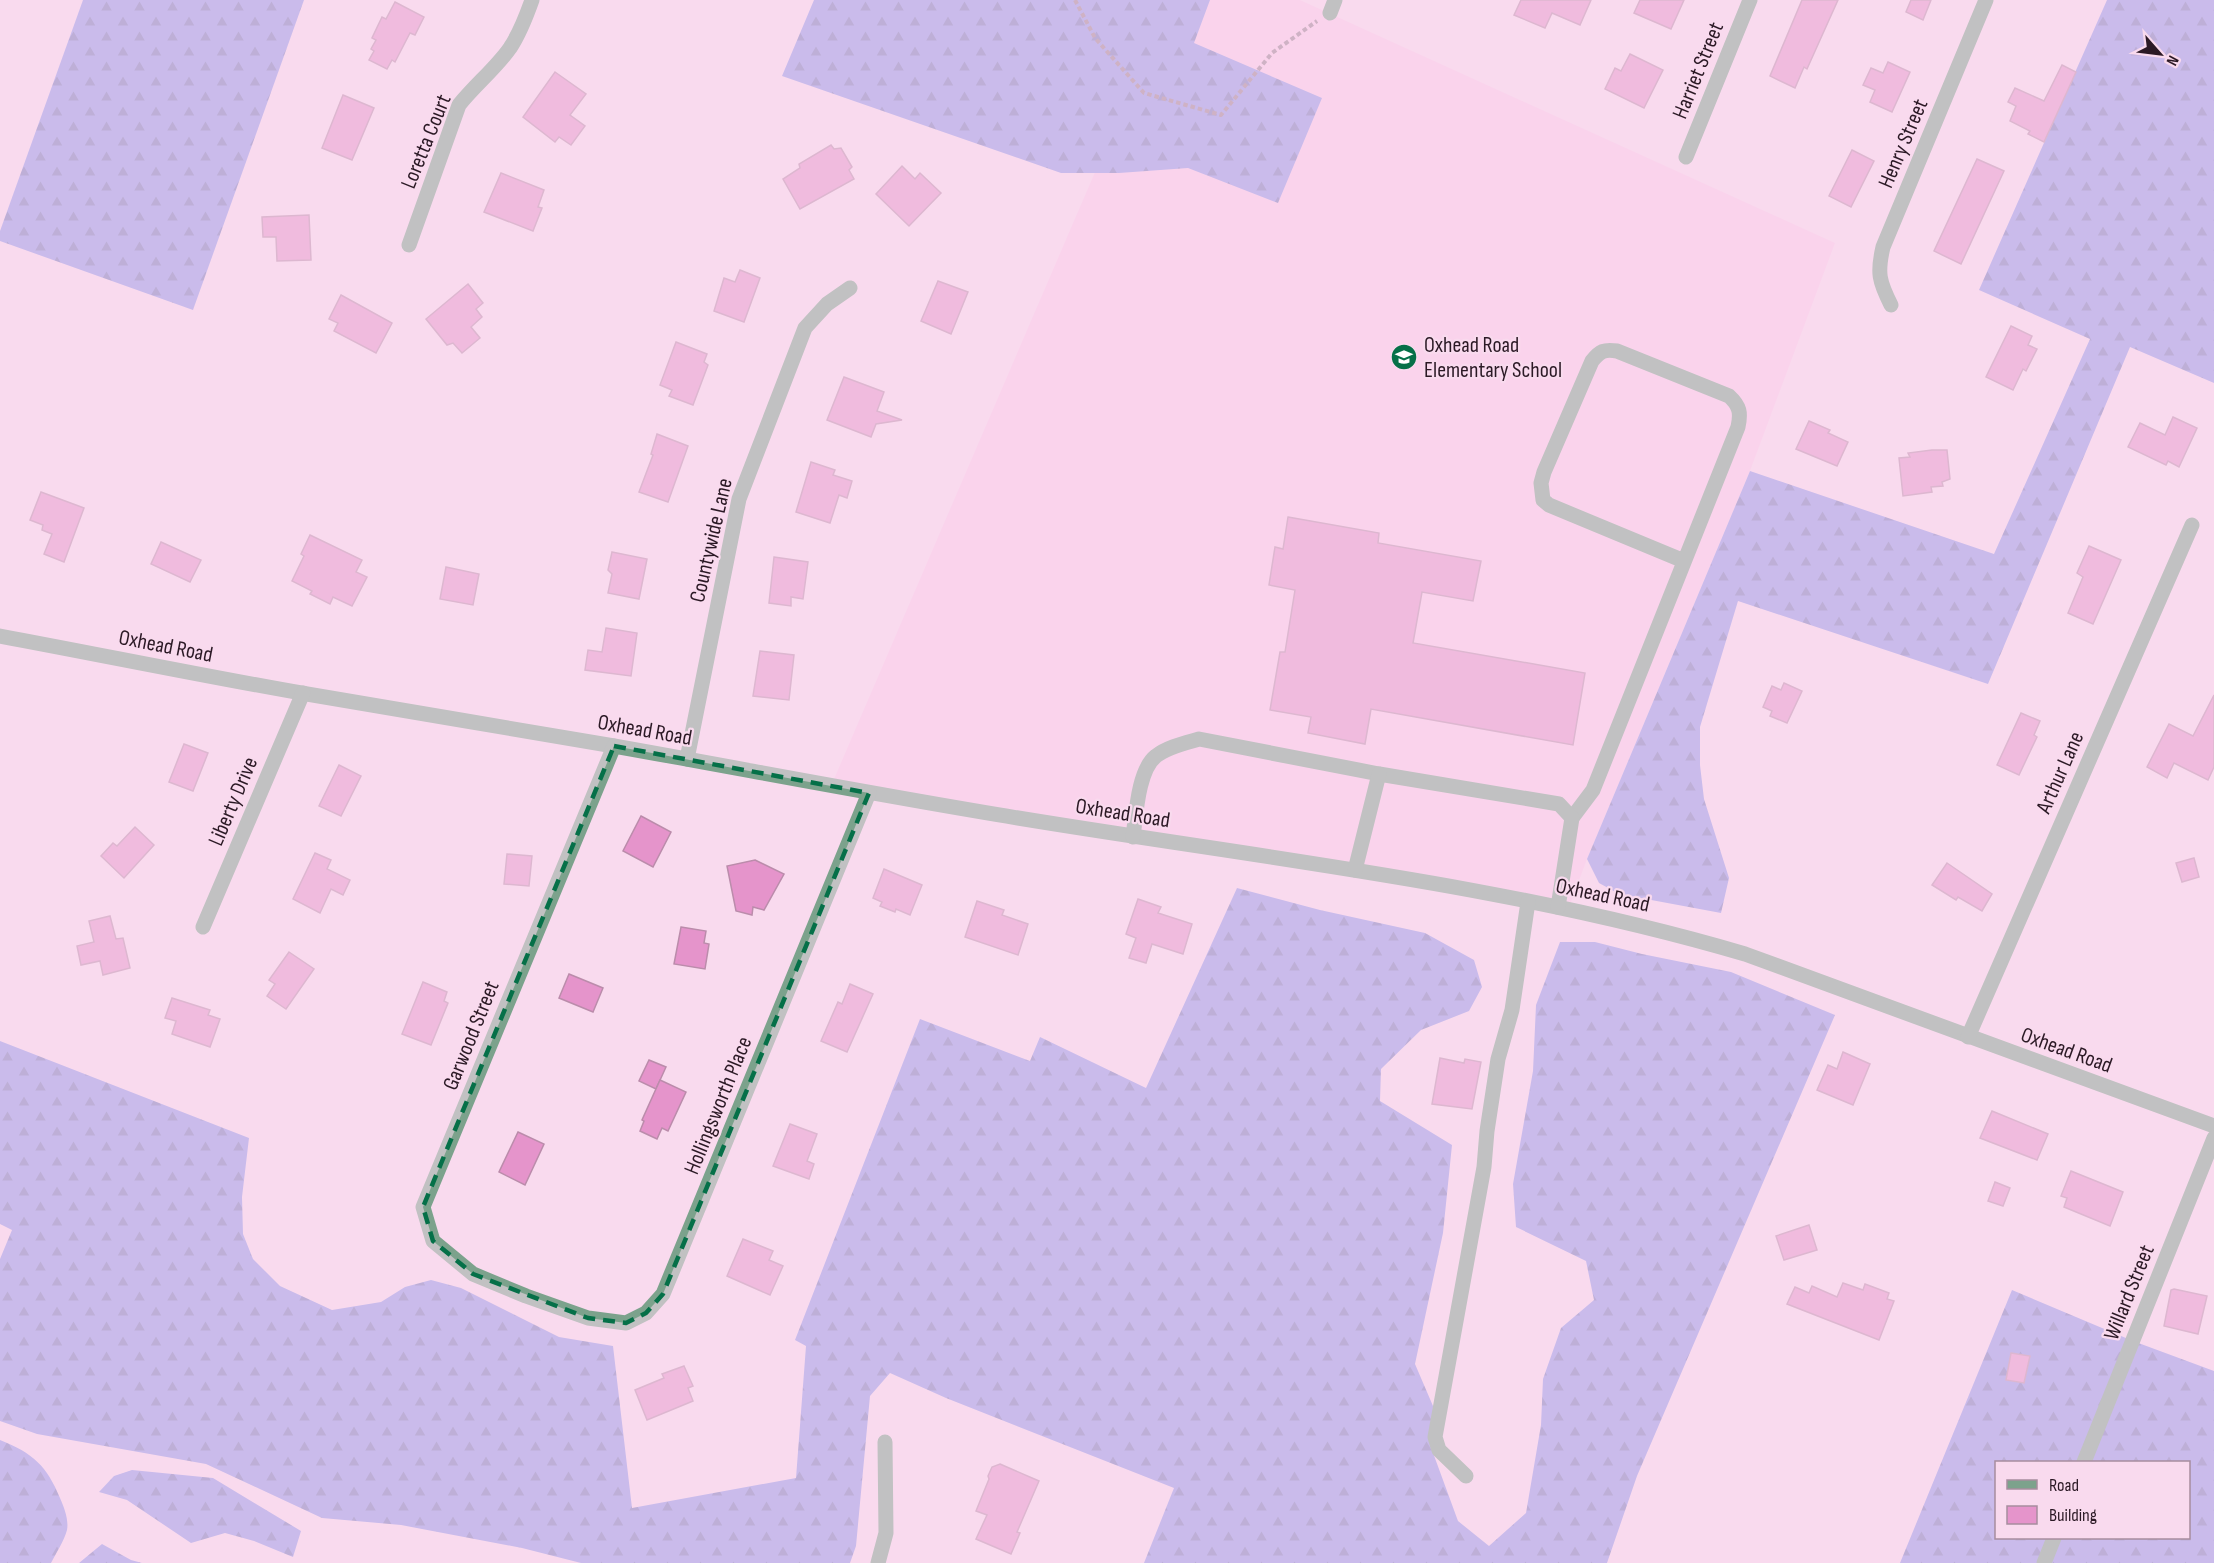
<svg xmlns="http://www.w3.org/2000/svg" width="2214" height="1563" viewBox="0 0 2214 1563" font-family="'Sofia Sans Condensed',sans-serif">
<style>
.built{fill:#facbe9}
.forest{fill:url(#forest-firs);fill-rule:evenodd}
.building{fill:#e594cb;stroke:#bb8cab;stroke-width:1.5}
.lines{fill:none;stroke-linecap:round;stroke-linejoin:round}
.path{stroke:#9b8292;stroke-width:4;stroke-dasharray:4.5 3;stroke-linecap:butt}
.minor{stroke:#7ca28c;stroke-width:15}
.marked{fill:none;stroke:#057048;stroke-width:4.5;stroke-dasharray:12 8;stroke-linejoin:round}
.labels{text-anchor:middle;stroke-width:4.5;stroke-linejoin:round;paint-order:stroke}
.street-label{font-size:22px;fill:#2b1925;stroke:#f9daee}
.poi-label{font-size:22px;fill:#2b1925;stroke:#f9daee;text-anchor:start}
</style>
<defs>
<pattern id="forest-firs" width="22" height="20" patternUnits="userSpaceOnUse" patternTransform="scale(1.5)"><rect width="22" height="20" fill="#9096e7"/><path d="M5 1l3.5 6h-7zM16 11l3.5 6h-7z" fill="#767abb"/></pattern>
</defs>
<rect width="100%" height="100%" fill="#f9daee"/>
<!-- built -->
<polygon class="built" points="1169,0 1300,0 1835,243 1750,471 1587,859 1570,905 831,786"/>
<!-- forest -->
<g class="forest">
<polygon points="83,0 304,0 193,310 0,241 0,231"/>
<polygon points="814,0 1210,0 1194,43 1322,98 1278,203 1188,168 1119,173 1061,173 782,76"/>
<polygon points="2107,0 2214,0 2214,383 2130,347 1988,684 1738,601 1700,727 1700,765 1704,799 1729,878 1721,913 1619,894 1599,883 1587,859 1750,471 1994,554 2090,339 1979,290"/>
<polygon points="1237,888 1320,910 1425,933 1474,960 1482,987 1469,1011 1421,1030 1381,1069 1380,1101 1452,1145 1443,1233 1415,1364 1433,1406 1432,1450 1458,1521 1489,1546 1526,1513 1541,1425 1543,1379 1561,1328 1594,1300 1586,1261 1516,1227 1513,1184 1533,1071 1536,1005 1560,942 1595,942 1642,954 1731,972 1835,1015 1637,1476 1607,1563 1144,1563 1174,1488 946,1398 890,1373 870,1396 856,1546 850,1563 581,1563 522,1548 401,1525 322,1518 206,1464 37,1434 0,1421 0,1259 12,1230 0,1224 0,1041 249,1138 242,1197 243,1234 253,1259 280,1286 332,1310 381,1302 405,1287 431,1280 461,1288 559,1337 613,1346 632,1508 796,1478 806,1346 795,1340 920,1019 1030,1061 1040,1037 1146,1088"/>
<path d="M2012 1290 2133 1341 2214 1371V1563H1900ZM1996 1462H2188V1538H1996Z"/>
<path d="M0 1440C33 1453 47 1466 60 1498 64 1507 69 1520 67 1530 64 1541 56 1553 51 1563H0Z"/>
<polygon points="132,1470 213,1478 301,1531 293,1557 254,1541 225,1533 191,1543 127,1500 99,1492 114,1476"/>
<polygon points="102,1544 131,1560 142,1563 79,1563"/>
</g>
<!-- building -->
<g class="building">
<polygon points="1521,0 1591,0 1580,25 1552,13 1545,28 1514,15"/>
<polygon points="1640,0 1684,0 1671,29 1634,13"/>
<polygon points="1802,0 1838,0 1807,69 1804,67 1795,88 1770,76"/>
<polygon points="1911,0 1931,0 1923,20 1906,12"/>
<polygon points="395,2 424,17 415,35 410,33 395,62 392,60 387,69 369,60 374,51 371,49 376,40 372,38 382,17 386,19"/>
<polygon points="1630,54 1663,70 1644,108 1605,89 1615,68 1621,71"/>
<polygon points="1888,62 1910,72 1892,112 1870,102 1875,90 1863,85 1871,68 1883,73"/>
<polygon points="2062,65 2076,72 2044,142 2028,134 2030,131 2010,121 2016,106 2008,102 2015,88 2044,101"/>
<polygon points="555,72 586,94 570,115 585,126 571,145 559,137 555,142 523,117"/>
<polygon points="343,95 374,108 352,160 322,148"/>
<polygon points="831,145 834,149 841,148 852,167 849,170 854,179 800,209 783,179 800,168 799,164"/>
<polygon points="1852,150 1874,161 1851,207 1829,196"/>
<polygon points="1977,159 2004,171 1961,264 1934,251"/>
<polygon points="902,166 915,179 920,173 941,193 909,226 876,194"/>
<polygon points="501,173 544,190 538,207 542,208 533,231 484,212"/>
<polygon points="309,215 311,260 277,261 276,237 263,237 262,217"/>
<polygon points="740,270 760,278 744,322 714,311 724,278 735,282"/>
<polygon points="938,281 968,292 951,334 921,321"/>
<polygon points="468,284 483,303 476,309 482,317 471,327 480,338 462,353 453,343 447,345 426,319"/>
<polygon points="341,295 392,323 376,353 334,331 338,323 329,319"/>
<polygon points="2011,326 2032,336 2028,345 2037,349 2026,371 2023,369 2013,390 1986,377"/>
<polygon points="676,342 707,354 704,362 708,365 693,405 669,396 672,390 660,385"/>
<polygon points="844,377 884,392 877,411 902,420 876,424 871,437 827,420"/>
<polygon points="2173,417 2197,428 2179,467 2168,461 2166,465 2128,447 2140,423 2165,435"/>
<polygon points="1809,421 1830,430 1828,433 1848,442 1837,466 1796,449"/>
<polygon points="657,434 688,446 668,502 639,492 653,455 651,454"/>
<polygon points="1932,450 1947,450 1950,479 1942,482 1943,486 1931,487 1932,492 1903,496 1899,458 1910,457 1908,453"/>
<polygon points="811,462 835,470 833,475 852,481 847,498 839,495 830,523 796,512"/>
<polygon points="41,492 84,508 64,562 44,554 52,534 42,530 43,525 30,520"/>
<polygon points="1288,517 1379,533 1378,543 1481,561 1473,601 1422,592 1413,643 1585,673 1573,745 1371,709 1365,744 1308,733 1311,717 1270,710 1280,652 1285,652 1295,590 1269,585 1275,547 1283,549"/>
<polygon points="310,535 362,560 356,572 367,577 352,606 333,597 330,604 310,594 312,591 292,581 304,556 301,554"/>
<polygon points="161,542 201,560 190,582 151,564"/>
<polygon points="2089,546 2121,560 2093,624 2068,613 2083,577 2077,573"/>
<polygon points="612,552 647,559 639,599 608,593 612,574 608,570"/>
<polygon points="774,557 808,562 803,599 791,597 791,606 769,603"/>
<polygon points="446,567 479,574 473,605 440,599"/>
<polygon points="606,628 637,633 631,676 585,670 588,650 602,652"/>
<polygon points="760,651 794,655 789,700 753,696"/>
<polygon points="1784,683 1802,691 1787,723 1770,716 1772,711 1763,707 1772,686 1781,690"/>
<polygon points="2214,695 2214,767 2208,780 2174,763 2167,778 2147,767 2169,724 2193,736"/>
<polygon points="2021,713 2040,721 2034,735 2037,737 2019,775 1997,765"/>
<polygon points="184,744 208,753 193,791 169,782"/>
<polygon points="339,765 361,776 341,816 319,806"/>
<polygon points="641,816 671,832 653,867 623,851"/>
<polygon points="135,827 154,845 124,878 101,856 113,843 117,846"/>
<polygon points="315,853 331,860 327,869 350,880 343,895 331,889 320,913 293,899"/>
<polygon points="507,854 532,856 529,886 504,884"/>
<polygon points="2194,858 2199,877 2182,882 2176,863"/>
<polygon points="755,860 784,874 764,910 753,907 752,915 736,911 727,866"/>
<polygon points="1947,863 1992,894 1982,911 1958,897 1956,900 1932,885"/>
<polygon points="884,869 922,885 910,915 896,909 895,912 880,906 882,902 873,898"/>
<polygon points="1138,899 1161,907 1158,913 1192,924 1183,954 1152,944 1146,963 1129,958 1136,938 1126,934"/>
<polygon points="977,901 1004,910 1002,915 1028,924 1018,955 965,937"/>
<polygon points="110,916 116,939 123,938 130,968 103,975 100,961 81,965 77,946 94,942 89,921"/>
<polygon points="681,927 706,931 704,943 709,944 705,969 674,964"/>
<polygon points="289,952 314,969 286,1009 267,996 275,984 269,980"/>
<polygon points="569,974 603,988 593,1012 559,998"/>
<polygon points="423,982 447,992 444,1001 448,1003 431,1045 402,1034"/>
<polygon points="850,984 873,994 847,1052 821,1041 838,1002 842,1004"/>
<polygon points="172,998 210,1010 208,1015 220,1019 210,1047 172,1034 176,1021 165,1018"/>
<polygon points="1843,1052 1870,1064 1853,1105 1817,1090 1828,1065 1837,1069"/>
<polygon points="1440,1058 1464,1063 1465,1059 1481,1062 1472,1109 1432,1104"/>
<polygon points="649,1060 666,1067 656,1089 639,1081"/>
<polygon points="660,1080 686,1092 668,1131 662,1128 657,1139 640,1131 644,1121 642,1120"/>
<polygon points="1992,1111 2048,1134 2037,1160 1980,1138"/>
<polygon points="790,1124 817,1134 807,1161 814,1164 809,1179 773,1166"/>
<polygon points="518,1132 544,1144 525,1185 499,1172"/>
<polygon points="2071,1171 2123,1192 2110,1226 2064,1207 2067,1198 2061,1196"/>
<polygon points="1995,1182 2010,1188 2003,1206 1988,1201"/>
<polygon points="1809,1225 1817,1250 1784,1260 1776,1236"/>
<polygon points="743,1239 773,1251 769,1260 783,1266 770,1295 727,1276"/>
<polygon points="1843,1283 1863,1290 1865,1284 1889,1293 1887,1299 1894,1301 1879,1340 1787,1304 1795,1287 1809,1293 1812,1286 1837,1297"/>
<polygon points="2174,1289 2207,1296 2198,1334 2164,1326 2171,1290"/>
<polygon points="2011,1353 2030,1356 2024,1383 2006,1380"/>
<polygon points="684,1366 693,1386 688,1388 693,1401 647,1420 635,1390 664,1378 662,1374"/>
<polygon points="1000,1464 1039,1481 1017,1532 1020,1533 1011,1554 976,1539 987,1515 976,1511 989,1479 988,1476 992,1467"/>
</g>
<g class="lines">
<!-- path -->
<polyline class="path" points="1075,0 1095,38 1144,93 1221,115 1272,53 1317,21"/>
<!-- minor -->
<g class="minor">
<polyline points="1330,13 1335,0"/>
<polyline points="1686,157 1750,0"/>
<path d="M409 245 459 105C475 85 496 68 510 48 520 33 526 17 532 0"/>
<path d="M1891 305C1879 281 1877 273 1883 247L1986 0"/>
<path d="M0 636C102 655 204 676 307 694 409 712 512 728 614 746 749 770 883 796 1018 818 1261 858 1508 884 1745 954L2214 1126"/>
<polyline points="614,746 423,1207 433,1241 473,1274 526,1296 588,1318 626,1323 646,1313 663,1294 869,793"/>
<polyline points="687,759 739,499 805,328 827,304 850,288"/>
<path d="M1572 818 1593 790 1738 427C1741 413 1740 406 1729 396L1617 351C1604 349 1600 351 1592 361L1544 472 1541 483 1543 500 1549 505 1684 561"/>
<path d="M1133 837C1136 815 1138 770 1156 756 1167 747 1185 743 1199 739L1379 774 1559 804 1572 818 1558 907"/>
<polyline points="1355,870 1379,774"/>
<polyline points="203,927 303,693"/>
<polyline points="1968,1037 2192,525"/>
<polyline points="2084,1462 2214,1138"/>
<polyline points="1466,1476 1439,1450 1435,1437 1484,1167 1487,1131 1498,1059 1512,1010 1528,902"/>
<polyline points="878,1563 886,1533 885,1442"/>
<polyline points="2044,1563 2054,1538"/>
</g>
</g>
<!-- marked area -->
<path d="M0 0H2214V1563H0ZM614 746 869 793 663 1294 646 1313 626 1323 588 1318 473 1274 433 1241 423 1207Z" fill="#f9daee" fill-opacity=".55" fill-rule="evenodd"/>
<path class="marked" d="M614 746 869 793 663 1294 646 1313 626 1323 588 1318 473 1274 433 1241 423 1207Z"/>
<!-- icons -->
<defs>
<symbol id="school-disc" viewBox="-11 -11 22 22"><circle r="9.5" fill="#057048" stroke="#f9daee"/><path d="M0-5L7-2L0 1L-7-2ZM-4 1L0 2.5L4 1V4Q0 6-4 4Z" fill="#fff"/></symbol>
</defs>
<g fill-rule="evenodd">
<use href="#school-disc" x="1389" y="342" width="30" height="30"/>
</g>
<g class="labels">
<!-- street labels -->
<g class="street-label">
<text transform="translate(1697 70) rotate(-68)" y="8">Harriet Street</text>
<text transform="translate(425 141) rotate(-68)" y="8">Loretta Court</text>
<text transform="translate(1902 143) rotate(-67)" y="8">Henry Street</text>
<text transform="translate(710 540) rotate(-77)" y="8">Countywide Lane</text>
<text transform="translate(166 645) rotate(11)" y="8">Oxhead Road</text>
<text transform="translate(645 729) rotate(10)" y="8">Oxhead Road</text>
<text transform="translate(2059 772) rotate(-66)" y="8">Arthur Lane</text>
<text transform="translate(232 801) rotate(-67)" y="8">Liberty Drive</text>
<text transform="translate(1123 812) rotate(9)" y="8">Oxhead Road</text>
<text transform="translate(1603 894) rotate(12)" y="8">Oxhead Road</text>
<text transform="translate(470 1035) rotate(-68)" y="8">Garwood Street</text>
<text transform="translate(2067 1049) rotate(20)" y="8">Oxhead Road</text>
<text transform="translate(717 1105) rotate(-68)" y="8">Hollingsworth Place</text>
<text transform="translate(2128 1292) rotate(-68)" y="8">Willard Street</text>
</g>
<!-- poi labels -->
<g class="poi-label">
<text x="1424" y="352">Oxhead Road<tspan x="1424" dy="25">Elementary School</tspan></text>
</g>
</g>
<!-- legend -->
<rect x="1995" y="1461" width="195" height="78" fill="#f9daee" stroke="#a78d9e" stroke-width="1.5"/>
<rect x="2007" y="1480" width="30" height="9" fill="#7ca28c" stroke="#a78d9e" stroke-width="1.5"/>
<text x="2049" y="1491" font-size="18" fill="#2b1925">Road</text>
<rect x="2007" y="1506" width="30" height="18" fill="#e594cb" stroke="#a78d9e" stroke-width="1.5"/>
<text x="2049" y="1521" font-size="18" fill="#2b1925">Building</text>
<!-- north arrow -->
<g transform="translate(2160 54) rotate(118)" stroke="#f9daee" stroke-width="4.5" paint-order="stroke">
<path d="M0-4.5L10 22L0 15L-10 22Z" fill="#2b1925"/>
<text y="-9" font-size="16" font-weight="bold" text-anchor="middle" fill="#2b1925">N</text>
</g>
</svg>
